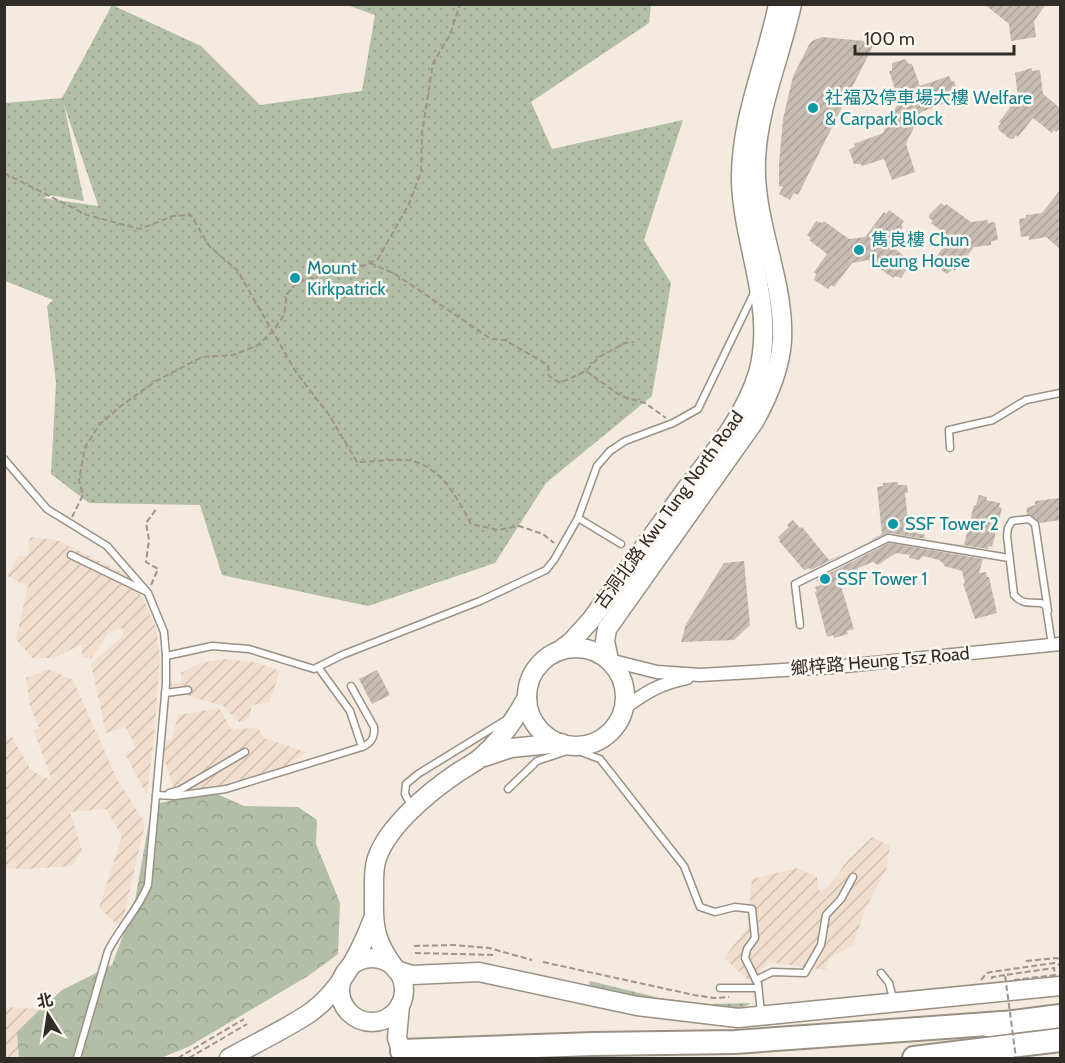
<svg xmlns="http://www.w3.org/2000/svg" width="1065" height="1063" viewBox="0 0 1065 1063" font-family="Cabin,'Noto Sans SC',sans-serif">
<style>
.industrial{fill:url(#industrial-furrows)}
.grass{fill:url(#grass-dots);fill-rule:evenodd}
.forest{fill:url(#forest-crowns)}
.building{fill:url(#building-hatch)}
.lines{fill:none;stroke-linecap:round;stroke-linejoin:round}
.lane-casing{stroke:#999186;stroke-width:9}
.street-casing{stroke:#999186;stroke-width:15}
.secondary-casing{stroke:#999186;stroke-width:21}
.highway-casing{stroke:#999186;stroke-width:26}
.path{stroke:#9c958d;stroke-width:2;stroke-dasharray:6 3;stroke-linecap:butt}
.lane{stroke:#fff;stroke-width:6}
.street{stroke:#fff;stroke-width:12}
.secondary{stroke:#fff;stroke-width:18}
.highway{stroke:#fff;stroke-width:22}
.path-bridge{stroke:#9c958d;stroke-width:2;stroke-dasharray:6 3;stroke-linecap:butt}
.culture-dot{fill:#0f9aa8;stroke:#fef8f1;stroke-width:2}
.labels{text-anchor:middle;stroke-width:5;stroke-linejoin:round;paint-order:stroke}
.culture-label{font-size:18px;fill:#0d838f;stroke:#fef8f1;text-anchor:start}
.street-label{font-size:18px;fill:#302c28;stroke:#fef8f1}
</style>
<defs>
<pattern id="industrial-furrows" width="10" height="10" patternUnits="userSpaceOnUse" patternTransform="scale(1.5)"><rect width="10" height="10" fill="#f1dece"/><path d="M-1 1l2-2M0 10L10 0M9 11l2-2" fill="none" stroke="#cfbfb1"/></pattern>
<pattern id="grass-dots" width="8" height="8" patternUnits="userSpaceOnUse" patternTransform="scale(1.5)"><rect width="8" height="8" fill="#b2bea5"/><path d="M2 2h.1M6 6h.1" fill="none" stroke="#99a38e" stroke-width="1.8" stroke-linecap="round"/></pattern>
<pattern id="forest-crowns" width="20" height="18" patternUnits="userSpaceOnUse" patternTransform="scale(1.5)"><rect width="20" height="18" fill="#b2bea5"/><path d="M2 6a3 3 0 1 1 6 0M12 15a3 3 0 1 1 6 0" fill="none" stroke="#99a38e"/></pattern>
<pattern id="building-hatch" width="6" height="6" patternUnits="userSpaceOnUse" patternTransform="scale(1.5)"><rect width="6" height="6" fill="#c7beb3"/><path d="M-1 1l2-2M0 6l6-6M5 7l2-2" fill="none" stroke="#aba39a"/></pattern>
</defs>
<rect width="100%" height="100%" fill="#f4eadf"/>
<!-- industrial -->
<g class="industrial">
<polygon points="30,537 57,540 127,575 143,599 156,628 160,658 154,736 147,795 125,754 136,748 126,727 106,733 91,664 124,635 122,628 109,632 91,659 82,657 82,644 54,658 32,658 16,639 28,586 7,576 18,556 28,556"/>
<polygon points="224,659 255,662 280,671 269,703 252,705 249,719 239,722 223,706 186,695 168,698 168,684 181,683 181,673 201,663"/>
<polygon points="48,669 73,680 116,777 145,824 121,928 99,908 122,836 106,809 70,812 82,851 72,866 25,869 5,868 4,740 12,737 31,770 52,781 34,731 39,728 30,705 26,678"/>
<polygon points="219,708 231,729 258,728 264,738 306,752 288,766 203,790 174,788 162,753 164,743 172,740 178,715"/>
<polygon points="872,837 890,846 886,870 865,909 853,945 829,959 826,970 768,962 755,978 756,987 724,958 747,928 752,879 797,868 817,877 819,891 827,888 848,860"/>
<polygon points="4,1007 58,1010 45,1058 5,1058"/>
</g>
<!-- grass -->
<g class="grass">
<path d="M112 5 201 46 260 105 362 91 375 15 347 5H651L649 23 531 102 552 149 683 120 644 240 671 283 652 396 546 483 495 563 368 606 222 575 200 505 89 503 51 474 56 383 47 306 53 300 5 281V103L62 98ZM64 105 98 205V206L43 198 49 195 84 201Z"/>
<path d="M590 981 660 998 710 1004 750 1003C735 1022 615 991 589 985Z"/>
</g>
<!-- forest -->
<polygon class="forest" points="210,791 244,806 298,807 317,820 316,844 340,903 338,954 308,976 188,1047 161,1058 19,1058 17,1032 62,990 112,965 134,906 152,805"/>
<!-- building -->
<g class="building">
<polygon points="984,4 1046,4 1034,21 1036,37 1011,41 1009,24"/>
<polygon points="822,37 875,42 798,195 794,193 790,200 779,194 783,187 779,186 779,163 783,119 793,76 809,45 812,41"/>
<polygon points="905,59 909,64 912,64 920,86 949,76 952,82 954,81 958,92 955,93 957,99 921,112 906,144 915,172 892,180 884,159 862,166 861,164 854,164 849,150 855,146 854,144 883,133 899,101 889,71 892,71 892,63"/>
<polygon points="1032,68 1032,71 1040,70 1043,94 1060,108 1060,128 1056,132 1054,130 1052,133 1033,118 1018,137 1016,135 1013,139 1010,139 999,130 998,127 1001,123 999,122 1018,97 1015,73"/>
<polygon points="1060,190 1060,249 1046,237 1029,240 1029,236 1021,237 1019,219 1026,218 1026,215 1042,213"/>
<polygon points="941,203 945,206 946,204 971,222 988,220 988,223 995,222 998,240 991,241 991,245 974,247 955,271 953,269 947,274 935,265 938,258 936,257 950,238 931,223 933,221 929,218 929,215"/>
<polygon points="889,210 904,221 901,225 903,227 890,245 908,259 906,261 910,264 901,278 895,276 893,278 868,260 852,263 834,287 831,285 828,289 814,280 816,274 814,272 827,254 809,240 811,238 807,235 816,221 822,223 824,221 849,239 865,237 884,212 886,214"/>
<polygon points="898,482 898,485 907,485 908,493 905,493 909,531 925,535 924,538 927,539 888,533 867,543 882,534 877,487 883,486 883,483"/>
<polygon points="979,495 987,497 986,500 1000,503 999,507 1002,508 992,547 989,546 988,549 949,543 964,545 974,505 976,505"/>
<polygon points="1060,498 1060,520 1040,523 1032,515 1027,514 1026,508 1035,505 1035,501"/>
<polygon points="793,520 800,528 802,527 829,560 844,554 811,570 810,568 804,570 779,541 780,540 778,537 789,527 787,525"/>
<polygon points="889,543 983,559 979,573 986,572 987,577 989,577 997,613 975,619 963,584 965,583 962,571 944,566 944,564 939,560 923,556 919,560 909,558 910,555 896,553 878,565 873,562 858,568 854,574 855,576 840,583 854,629 847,631 848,634 834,638 833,635 827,637 815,592 817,591 815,587 821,585 816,580"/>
<polygon points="744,561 750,625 734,640 681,642 686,624 724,563"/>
<polygon points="377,670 390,695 372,704 359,679"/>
</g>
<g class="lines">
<defs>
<g id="lane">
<polyline points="950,448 949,430 993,420 1026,400 1060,393"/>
<polyline points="4,459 47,509 107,546 148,593 164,632 166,656 212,646 249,649 314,669 342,655 480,601 546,570 554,560 578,518 597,466 610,451 625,441 673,423 698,409 754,293"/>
<polyline points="578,518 621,544"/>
<polyline points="71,555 145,591"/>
<path d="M1048 611 1035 524 1029 519 1012 521 1008 528 1007 536 1014 595C1023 605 1029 602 1041 603L1046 606 1052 645"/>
<polyline points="800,625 795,584 888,538 1009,558"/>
<path d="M351 686 374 727C375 737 372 743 362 747"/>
<polyline points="165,693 188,690"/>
<polyline points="508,789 537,761 573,749 600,759 684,866 700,907 715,912 735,907 752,909 755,938 747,949 745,958 758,984 761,1013"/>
<polyline points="169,793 180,790 245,752"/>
<polyline points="156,795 175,796 226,789 362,747 350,711 318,667"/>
<polyline points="411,806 405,794 406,784 418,774 504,721"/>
<polyline points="881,973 889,983 894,1002"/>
<polyline points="756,980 772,972 805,973 821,945 826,915 841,899 853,877"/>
<polyline points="720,988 758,988"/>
<path d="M77 1058 108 951C120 927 138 910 148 885L166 684V656"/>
</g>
<g id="street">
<polyline points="609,660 657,672 700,675 835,667 1060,644"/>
<path d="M623 709C646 692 659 684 687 678"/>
</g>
<g id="secondary">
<circle cx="576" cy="697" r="49"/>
<path d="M559 651 571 642 591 620C623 576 655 532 687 488 714 453 745 416 758 373 776 308 743 246 741 181 740 120 766 64 778 4"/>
<path d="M609 660 605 641 607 629 754 422C768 397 780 370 782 341 785 279 753 222 756 160 758 107 781 56 792 4"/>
<polyline points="484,757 511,748 561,743"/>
<circle cx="372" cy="990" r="32"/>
<path d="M394 967C375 941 373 926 374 895 374 883 373 869 377 858 388 826 429 792 457 773 464 768 473 764 480 758 500 741 515 720 527 697"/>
<polyline points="396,970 412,975 479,972 637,1006 738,1018 1060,986"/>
<polyline points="400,1005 397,1038 404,1058"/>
<path d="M229 1058C254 1044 288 1028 311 1012 341 990 360 953 373 919"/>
</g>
<g id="highway">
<polyline points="988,1025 1060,1016"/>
<polyline points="402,1051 593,1044 735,1042 1002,1023"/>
<polyline points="914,1058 1060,1040"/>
</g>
</defs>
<!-- lane casing -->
<use href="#lane" class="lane-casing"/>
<!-- street casing -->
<use href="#street" class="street-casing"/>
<!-- secondary casing -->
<use href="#secondary" class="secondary-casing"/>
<!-- highway casing -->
<use href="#highway" class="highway-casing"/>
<!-- path -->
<g class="path">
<path d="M4 173 87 215 140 229 173 216 191 215 209 246 237 270 296 372 329 415 357 462C371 462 400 458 412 461 442 468 458 499 471 524L498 530 519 526 543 534 554 543"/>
<polyline points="370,263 395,274 491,339 505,340 548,365 549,376 560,383 586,371 599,357 625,343 634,342"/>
<polyline points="586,371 621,396 645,403 666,418"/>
<polyline points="72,517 83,495 79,480 85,447 100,424 121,406 156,381 202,357 233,355 258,345 273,331 284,315 287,294 297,283 324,274 365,265 378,259 409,204 421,172 422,133 433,63 450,35 460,4"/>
<polyline points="151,585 158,569 146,562 149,540 146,523 157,508"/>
<polyline points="414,946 454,945 489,948 532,960"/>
<polyline points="415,953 496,955"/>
<polyline points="1026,961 1057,958 1060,960"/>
<polyline points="543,962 694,995 714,998 729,997"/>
<polyline points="992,979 992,977 1005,975"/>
<polyline points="981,980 987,973 991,972 1054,963 1060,965"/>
<polyline points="178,1058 244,1019"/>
<polyline points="189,1058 247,1024"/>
</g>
<!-- lane -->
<use href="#lane" class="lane"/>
<!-- street -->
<use href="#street" class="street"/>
<!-- secondary -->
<use href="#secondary" class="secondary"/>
<!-- highway -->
<use href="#highway" class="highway"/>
<!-- path-bridge -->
<polyline class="path-bridge" points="1014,980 1055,975 1054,968 1005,975 1016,1058"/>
</g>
<!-- markers -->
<g class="culture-dot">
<circle cx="813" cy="108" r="6"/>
<circle cx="859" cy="250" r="6"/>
<circle cx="295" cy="278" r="6"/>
<circle cx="893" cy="524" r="6"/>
<circle cx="825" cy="579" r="6"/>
</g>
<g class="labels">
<!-- culture labels -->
<g class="culture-label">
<text x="825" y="104">社福及停車場大樓 Welfare<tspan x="825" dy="21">&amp; Carpark Block</tspan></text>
<text x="871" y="246">雋良樓 Chun<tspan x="871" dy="21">Leung House</tspan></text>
<text x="307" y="274">Mount<tspan x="307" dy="21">Kirkpatrick</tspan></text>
<text x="905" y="530">SSF Tower 2</text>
<text x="837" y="585">SSF Tower 1</text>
</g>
<!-- street labels -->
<g class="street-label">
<text transform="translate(669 510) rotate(-54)" y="6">古洞北路 Kwu Tung North Road</text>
<text transform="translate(880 661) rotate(-5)" y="6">鄉梓路 Heung Tsz Road</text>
</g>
</g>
<!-- border -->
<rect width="1065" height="1063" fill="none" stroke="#302c28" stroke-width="12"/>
<!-- north arrow -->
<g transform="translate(48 1015) rotate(348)" stroke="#fef8f1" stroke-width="4.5" paint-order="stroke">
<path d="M0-4.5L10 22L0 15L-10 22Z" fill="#302c28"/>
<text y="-9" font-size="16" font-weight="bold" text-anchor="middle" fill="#302c28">北</text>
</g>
<!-- scale -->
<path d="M855 45v9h159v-9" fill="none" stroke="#302c28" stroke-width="3"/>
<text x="864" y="45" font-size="18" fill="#302c28" stroke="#fef8f1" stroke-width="4.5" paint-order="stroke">100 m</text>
</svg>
